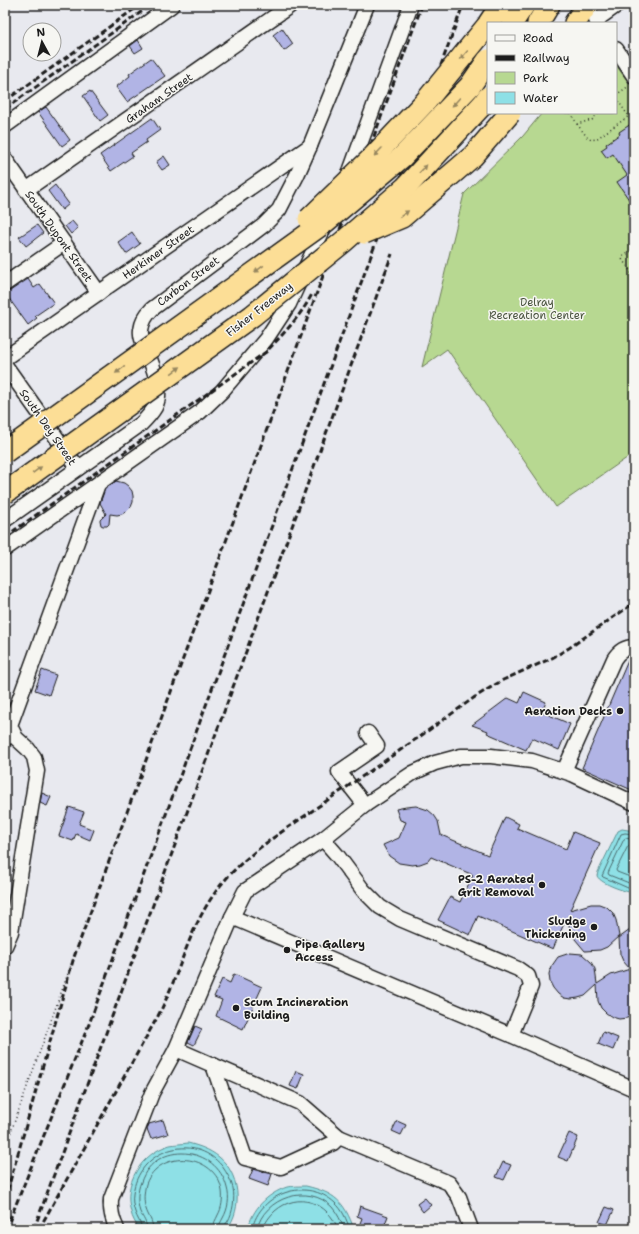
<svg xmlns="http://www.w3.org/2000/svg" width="639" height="1234" viewBox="0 0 639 1234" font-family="'Shantell Sans',sans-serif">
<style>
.green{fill:#b7d891;stroke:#6a7a56}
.water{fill:#8ee0e6;stroke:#609295}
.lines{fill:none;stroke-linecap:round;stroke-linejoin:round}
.shore{stroke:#4a6a6d;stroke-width:1}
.building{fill:#b1b4e5;stroke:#1c1c1c}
.minor-casing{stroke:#1c1c1c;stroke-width:17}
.highway-casing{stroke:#1c1c1c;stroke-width:24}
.path{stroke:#1c1c1c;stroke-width:1.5;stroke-dasharray:1 3;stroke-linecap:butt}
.minor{stroke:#f6f6f2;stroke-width:14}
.highway{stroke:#fcde96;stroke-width:21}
.rail{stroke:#1c1c1c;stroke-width:3;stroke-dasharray:6 3;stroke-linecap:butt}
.highway-bridge-casing{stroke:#1c1c1c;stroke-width:24;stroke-linecap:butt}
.highway-bridge{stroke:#fcde96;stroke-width:21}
.oneway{fill:#97875f}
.poi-dot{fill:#1c1c1c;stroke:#f6f6f2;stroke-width:1.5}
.labels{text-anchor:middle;stroke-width:3;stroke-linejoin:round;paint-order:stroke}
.street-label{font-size:11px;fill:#1c1c1c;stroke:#f6f6f2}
.park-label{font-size:11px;fill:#4a543f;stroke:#f6f6f2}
.poi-label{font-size:11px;font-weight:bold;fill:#1c1c1c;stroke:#f6f6f2;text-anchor:end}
</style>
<rect width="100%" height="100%" fill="#e8e9ef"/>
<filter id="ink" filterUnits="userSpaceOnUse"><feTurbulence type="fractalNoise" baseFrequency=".025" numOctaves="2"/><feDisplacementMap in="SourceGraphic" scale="8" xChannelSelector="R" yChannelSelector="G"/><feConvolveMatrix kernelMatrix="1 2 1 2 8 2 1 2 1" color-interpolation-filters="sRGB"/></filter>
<g filter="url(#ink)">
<!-- green -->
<polygon class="green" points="616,65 634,90 634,453 556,507 447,349 422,367 464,194 523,136 542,113 616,113"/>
<!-- water -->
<g class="water">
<path d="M622 829 634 831V893C626 892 601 884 597 876L598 872 618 831Z"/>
<path d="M188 1143C199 1146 209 1149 219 1157 240 1174 243 1208 227 1229H139C136 1224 132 1218 131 1212 122 1183 142 1153 170 1145 175 1144 182 1144 188 1143Z"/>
<path d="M306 1186C335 1193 344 1201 354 1229H248C252 1209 267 1194 287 1187 293 1186 300 1186 306 1186Z"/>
</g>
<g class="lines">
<!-- shore -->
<g class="shore">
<polyline points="634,834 625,833 621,834 602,876 603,877 628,888 634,889"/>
<polyline points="634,840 626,838 624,839 608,873 609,875 629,883 634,884"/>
<polyline points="634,846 628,846 616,870 617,872 630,877 634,878"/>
<path d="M142 1229C141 1223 137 1218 135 1212 133 1207 132 1199 133 1194 138 1150 193 1131 222 1166 227 1173 231 1180 233 1188 235 1199 233 1212 228 1221 226 1224 224 1225 224 1229"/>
<path d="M147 1229C147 1223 143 1218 140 1212 137 1203 137 1191 141 1182 155 1140 217 1145 227 1188 230 1198 228 1209 223 1218 221 1222 219 1224 219 1229"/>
<path d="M153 1229C153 1221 148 1216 146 1209 143 1201 144 1192 146 1184 159 1148 216 1153 222 1191 223 1199 222 1208 218 1215 216 1220 213 1223 213 1229"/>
<path d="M252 1229C260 1192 307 1177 335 1203 343 1210 346 1219 350 1229"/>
<path d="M257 1229C264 1197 309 1183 332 1207 338 1214 341 1221 344 1229"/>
<path d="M263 1229C265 1222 270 1216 275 1211 298 1191 328 1202 338 1229"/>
</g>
</g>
<!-- building -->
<g class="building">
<polygon points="282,28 293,44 284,51 273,35"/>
<polygon points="138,40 143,48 135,53 130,46"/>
<polygon points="151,58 165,76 127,102 116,87 130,76 129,74"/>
<polygon points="90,91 108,115 100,121 83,96"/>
<polygon points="46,107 70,140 62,146 38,112"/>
<polygon points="152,118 160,130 146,140 147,142 131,153 133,156 111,171 100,155"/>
<polygon points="634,122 634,207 617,182 627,175 613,154 607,158 601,150 607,146 606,144 620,134 619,132"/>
<polygon points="164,156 170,165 162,170 156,162"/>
<polygon points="55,185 69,204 62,210 48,191"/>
<polygon points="72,221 78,228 71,234 65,226"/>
<polygon points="37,225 43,233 26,246 19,237"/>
<polygon points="132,232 140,244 126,254 118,242"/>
<polygon points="28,279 34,288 40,284 54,303 35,316 37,318 28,325 5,293 10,291"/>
<polygon points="116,481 124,483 128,486 132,491 133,496 133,502 131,507 127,511 122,514 117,515 110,514 109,524 107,526 103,526 101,525 100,520 106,514 100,503 105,489"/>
<polygon points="630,656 634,656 634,791 582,768"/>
<polygon points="42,670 56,675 49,695 35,690"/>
<polygon points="524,692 546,702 542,712 570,724 559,750 532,738 526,750 487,733 488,731 472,725 508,698 519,703"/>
<polygon points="42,793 51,797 47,806 40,803"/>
<polygon points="416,806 428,810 434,815 438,821 441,835 488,855 505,817 519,824 517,828 566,849 573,832 600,843 570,910 591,904 599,904 607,907 613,913 616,920 619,936 607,947 600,950 585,951 575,939 566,919 553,949 478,916 470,935 438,920 450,897 460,902 473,875 431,857 428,861 420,864 412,865 399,863 389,856 383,845 399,838 406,822 400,820 396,809 406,807"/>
<polygon points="69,807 84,812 79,824 94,830 90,840 76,834 73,841 59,836"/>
<polygon points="634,927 634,1015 627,1018 619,1019 612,1017 606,1013 601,1008 598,1001 597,985 585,996 578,998 571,999 564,998 558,994 553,988 550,982 549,974 551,967 558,957 570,953 582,954 591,962 595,969 597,984 611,975 630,969 623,961 620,954 619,938"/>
<polygon points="234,974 262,987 243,1029 216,1016 222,1000 214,997 222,979 230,983"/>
<polygon points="195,1026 202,1029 194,1045 188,1042"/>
<polygon points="603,1032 618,1038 613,1050 598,1044"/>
<polygon points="296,1071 304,1074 298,1089 290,1086"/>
<polygon points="163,1120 168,1134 151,1139 147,1129 149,1124"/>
<polygon points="397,1121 406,1125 401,1135 392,1131"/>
<polygon points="569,1133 578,1137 568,1161 558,1157"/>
<polygon points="503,1162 511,1165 504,1180 496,1177"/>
<polygon points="253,1169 272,1174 268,1186 249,1179"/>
<polygon points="425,1198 431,1205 423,1212 417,1204"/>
<polygon points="360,1206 388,1216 383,1229 366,1229 359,1226 362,1218 357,1216"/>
<polygon points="606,1207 614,1210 607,1225 599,1222"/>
</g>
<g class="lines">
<defs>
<g id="minor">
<polyline points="598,23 596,20 617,5"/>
<polyline points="616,49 634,76"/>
<polyline points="5,126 172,5"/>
<polyline points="5,159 99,293"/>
<polyline points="348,177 411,5"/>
<polyline points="26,190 291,5"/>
<polyline points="5,284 64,243"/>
<polyline points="5,358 310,146"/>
<polyline points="5,365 78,468"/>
<path d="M5 520 141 424C146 419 151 414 155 407 164 389 152 366 146 348 143 342 140 336 141 330 142 322 146 315 152 309L264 225 279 210 297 175 310 146 367 5"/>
<polyline points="5,549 200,412 222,391 266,339 289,304 327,221"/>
<polyline points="5,725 10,726 16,738 28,749 34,757 37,771 11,932 5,946"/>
<polyline points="5,739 98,484"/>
<path d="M564 771 614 659C619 651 625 647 634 647"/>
<polyline points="365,805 339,772 377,746 368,733"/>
<polyline points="323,839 365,805 413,773 435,763 461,756 491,756 532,761 572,774 634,803"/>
<polyline points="232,917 245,891 323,839 337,855 363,890 380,907 400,919 518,969 528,976 531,986 511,1035"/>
<polyline points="213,1065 245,1158 281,1167 333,1143 339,1137"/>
<path d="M117 1229C112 1219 110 1210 111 1199L152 1093 176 1049"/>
<polyline points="471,1229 459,1197 449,1183 339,1137 300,1103 176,1049 232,917 513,1036 634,1089"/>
</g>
<g id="highway">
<polyline points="489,23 501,5"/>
<polyline points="512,23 524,5"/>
<polyline points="538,23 549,5"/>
<polyline points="575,23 587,5"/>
</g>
</defs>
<!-- minor casing -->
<use href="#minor" class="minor-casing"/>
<!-- highway casing -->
<use href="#highway" class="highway-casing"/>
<!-- path -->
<g class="path">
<polyline points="616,95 629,86"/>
<polyline points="616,98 632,121 634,121"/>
<polyline points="571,113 577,124 592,120 599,113"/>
<polyline points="577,124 587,137 591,140 596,139 629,116"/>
<polyline points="634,249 624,256 622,259 634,277"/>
<polyline points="5,1148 74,957"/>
</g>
<!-- minor -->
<use href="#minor" class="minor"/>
<!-- highway -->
<use href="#highway" class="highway"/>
<!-- rail -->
<g class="rail">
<polyline points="5,101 140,5"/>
<polyline points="5,109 151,5"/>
<path d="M5 537 266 352C283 334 301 316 312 294"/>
<polyline points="5,1199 74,957 422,5"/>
<polyline points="6,1229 89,1024 463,5"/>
<polyline points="34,1229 392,254"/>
<path d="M39 1229 158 1016C180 974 188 929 217 890 243 855 284 831 319 806 372 770 424 734 475 697L503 680 552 658 569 648 634 603"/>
</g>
<defs>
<g id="highway-bridge">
<polyline points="309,219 371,159 426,101 488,25"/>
<polyline points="364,233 402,217 473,156 510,113"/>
<polyline points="5,452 325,222 402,157 470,86 488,60"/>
<polyline points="5,493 252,316 343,242 406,187 483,104 488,97"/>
</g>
</defs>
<!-- highway-bridge casing -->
<use href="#highway-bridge" class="highway-bridge-casing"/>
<!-- highway-bridge -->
<use href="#highway-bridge" class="highway-bridge"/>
</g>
<!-- one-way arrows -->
<defs><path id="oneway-solid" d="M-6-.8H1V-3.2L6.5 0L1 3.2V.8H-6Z"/></defs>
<g class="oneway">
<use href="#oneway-solid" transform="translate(464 55) rotate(130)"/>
<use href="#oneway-solid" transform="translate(456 102) rotate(132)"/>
<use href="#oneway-solid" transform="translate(378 152) rotate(134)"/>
<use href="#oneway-solid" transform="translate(423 169) rotate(-47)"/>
<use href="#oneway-solid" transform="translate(404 214) rotate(-36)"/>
<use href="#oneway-solid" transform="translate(259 269) rotate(144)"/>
<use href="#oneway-solid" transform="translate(120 370) rotate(144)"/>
<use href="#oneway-solid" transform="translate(176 370) rotate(-36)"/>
<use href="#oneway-solid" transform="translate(37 470) rotate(-36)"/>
</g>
</g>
<!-- markers -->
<g class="poi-dot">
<circle cx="620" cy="711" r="4"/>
<circle cx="542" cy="885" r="4"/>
<circle cx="594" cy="927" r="4"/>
<circle cx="287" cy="950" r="4"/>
<circle cx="236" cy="1008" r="4"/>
</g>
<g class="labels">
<!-- street labels -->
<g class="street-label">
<text transform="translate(159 98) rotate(-35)" y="4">Graham Street</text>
<text transform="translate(59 236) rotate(55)" y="4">South Dupont Street</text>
<text transform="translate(158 252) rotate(-35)" y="4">Herkimer Street</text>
<text transform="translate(188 281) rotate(-37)" y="4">Carbon Street</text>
<text transform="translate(259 309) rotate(-38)" y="4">Fisher Freeway</text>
<text transform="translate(48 427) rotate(55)" y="4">South Dey Street</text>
</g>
<!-- park labels -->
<g class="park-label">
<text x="537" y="306">Delray<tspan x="537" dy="13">Recreation Center</tspan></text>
</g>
<!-- poi labels -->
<g class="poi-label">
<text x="612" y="715">Aeration Decks</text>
<text x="534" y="883">PS-2 Aerated<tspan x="534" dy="13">Grit Removal</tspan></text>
<text x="586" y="925">Sludge<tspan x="586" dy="13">Thickening</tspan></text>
<text x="295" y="948" text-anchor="start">Pipe Gallery<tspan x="295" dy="13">Access</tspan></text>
<text x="244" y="1006" text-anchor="start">Scum Incineration<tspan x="244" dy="13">Building</tspan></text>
</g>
</g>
<!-- margin -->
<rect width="639" height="1234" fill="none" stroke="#f6f6f2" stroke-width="20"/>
<rect x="10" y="10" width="619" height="1214" fill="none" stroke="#1c1c1c" stroke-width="1.5" filter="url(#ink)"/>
<!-- legend -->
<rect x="487" y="22" width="130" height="92" fill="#f6f6f2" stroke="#9f9f9c"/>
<rect x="495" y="35" width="20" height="6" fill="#f6f6f2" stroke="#9f9f9c"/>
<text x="523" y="42" font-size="12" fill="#1c1c1c">Road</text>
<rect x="495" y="55" width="20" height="6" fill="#1c1c1c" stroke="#9f9f9c"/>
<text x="523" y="62" font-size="12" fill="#1c1c1c">Railway</text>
<rect x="495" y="72" width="20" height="12" fill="#b7d891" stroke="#9f9f9c"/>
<text x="523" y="82" font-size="12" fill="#1c1c1c">Park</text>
<rect x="495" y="92" width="20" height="12" fill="#8ee0e6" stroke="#9f9f9c"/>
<text x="523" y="102" font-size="12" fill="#1c1c1c">Water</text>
<!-- north arrow -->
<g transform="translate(42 42) rotate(353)"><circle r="19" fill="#f6f6f2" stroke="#9f9f9c"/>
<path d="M0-3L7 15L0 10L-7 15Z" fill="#1c1c1c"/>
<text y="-6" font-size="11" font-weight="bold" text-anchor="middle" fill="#1c1c1c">N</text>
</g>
</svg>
